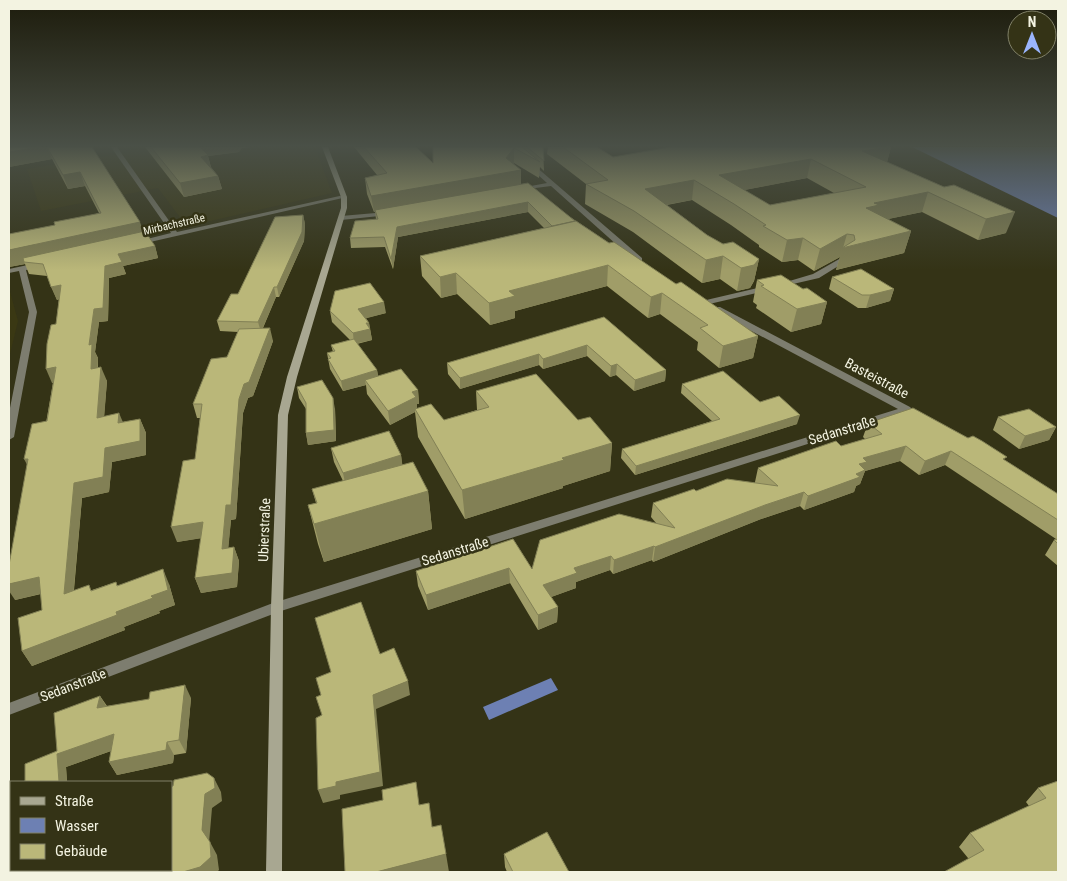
<svg xmlns="http://www.w3.org/2000/svg" width="1067" height="881" viewBox="0 0 1067 881" font-family="'Roboto Condensed',sans-serif">
<style>
.built{fill:#3a3813}
.water{fill:#6d80b3}
.lines{fill:none;stroke-linecap:round;stroke-linejoin:round}
.minor{fill:#7d7d6f;fill-rule:evenodd}
.secondary{fill:#a8a791;fill-rule:evenodd}
.wall{fill:#a09d68;fill-rule:evenodd}
.shaded-wall{fill:#828055}
.building{fill:#bab779;stroke:#828055;fill-rule:evenodd}
.labels{text-anchor:middle;stroke-width:5;stroke-linejoin:round;paint-order:stroke}
.far-street-label{font-size:11px;fill:#f3f3e1;stroke:#343316}
.street-label{font-size:14px;fill:#f3f3e1;stroke:#343316}
</style>
<rect width="100%" height="100%" fill="#343316"/>
<!-- built -->
<g class="built">
<polygon points="127,147 315,147 332,193 193,225 185,224 158,188 41,211 27,169 130,152"/>
<polygon points="9,288 18,321 9,358"/>
</g>
<!-- water -->
<g class="water">
<polygon points="912,147 1058,147 1058,218"/>
<polygon points="551,678 558,690 489,720 483,707"/>
</g>
<g class="lines">
<!-- minor -->
<g class="minor">
<polygon points="111,147 117,147 177,232 344,195 347,197 137,245 135,244 135,242 171,233"/>
<polygon points="507,147 513,147 642,258 642,262 636,262 551,186 520,190 520,188 547,183"/>
<polygon points="387,212 389,213 389,215 341,220 338,218 341,216"/>
<polygon points="841,258 848,260 819,278 780,287 776,285 813,274"/>
<polygon points="37,263 41,265 40,267 26,270 37,312 14,437 9,440 9,413 29,312 19,271 9,273 9,269"/>
<polygon points="766,286 769,286 769,290 705,305 701,303 702,301"/>
<polygon points="714,307 720,307 910,407 914,411 912,413 905,413 281,611 9,715 9,703 273,603 898,409 714,311"/>
</g>
<!-- secondary -->
<polygon class="secondary" points="322,147 328,147 347,197 347,208 297,377 288,415 283,607 282,872 266,872 271,607 278,415 287,377 341,208 341,197"/>
</g>
<!-- wall -->
<g class="wall">
<polygon points="9,147 92,147 143,232 155,246 158,258 123,266 126,274 109,278 108,321 99,322 95,352 98,358 98,368 107,381 104,416 123,422 140,419 146,433 146,455 112,462 109,492 82,498 74,590 92,590 116,582 117,585 169,584 175,605 159,611 160,613 124,627 125,630 32,666 22,651 42,610 41,594 15,600 53,383 52,383 56,324 59,299 57,300 47,276 29,274 25,264 9,267 55,225 99,213 85,186 68,189 52,159 9,167"/>
<polygon points="145,147 249,147 242,148 239,152 208,156 211,167 218,176 222,189 184,197"/>
<polygon points="354,147 416,147 433,163 433,147 543,147 544,171 540,167 539,178 514,163 513,164 521,184 609,243 676,284 758,336 753,358 719,368 697,350 698,342 660,314 648,318 607,286 515,311 515,318 490,325 457,294 441,298 422,276 420,256 544,228 528,212 398,237 393,269 385,247 351,248 350,238 376,219 375,212 374,212 367,194 365,178 377,175"/>
<path d="M548 147H597L613 157 891 147 887 162 944 187 1006 233 978 240 922 212 888 219 911 231 904 253 836 270 840 257 814 271 798 260 782 262 759 247V245L731 225 692 200 667 205 707 235 723 244 759 259 754 281 750 288 737 291 720 279 702 283 633 232 585 204 586 184 547 154ZM807 178 834 193 770 205 744 190Z"/>
<polygon points="303,215 305,224 304,241 279,297 276,297 263,328 273,341 253,396 248,398 243,413 236,519 231,520 228,548 234,547 239,561 237,587 201,593 195,578 201,538 177,542 195,459 200,418 197,418 193,404 227,357 238,332 220,331 217,321 238,294"/>
<polygon points="832,277 894,289 890,301 866,308 858,308 829,289"/>
<polygon points="757,280 827,302 821,324 791,332 756,308 757,305 753,302"/>
<polygon points="330,311 386,313 366,318 369,323 372,340 357,344 377,370 378,376 418,390 419,404 417,404 417,408 444,420 477,410 476,391 578,420 612,443 610,471 563,486 563,488 465,519 418,437 415,412 390,425 367,394 366,385 343,391 330,369 327,353 333,352 331,345 350,340 332,322"/>
<polygon points="604,317 666,370 665,381 634,391 616,375 610,377 587,356 543,369 539,365 460,389 448,374 447,363"/>
<polygon points="682,384 760,402 797,424 635,475 621,458 622,449 712,421 681,393"/>
<polygon points="297,387 335,409 336,441 308,445 306,433 306,409 299,398"/>
<polygon points="998,417 1056,427 1049,440 1019,449 993,430"/>
<polygon points="868,423 1006,461 1058,494 1058,566 1045,555 1054,540 1056,539 945,465 919,475 900,461 865,471 860,484 856,486 854,492 804,510 800,506 761,519 653,562 652,560 613,574 610,570 576,582 576,588 551,597 558,607 557,622 538,630 510,583 428,610 418,586 416,571 513,539 532,569 656,523 651,517 653,503 696,491 755,483 755,482 758,468 841,446 865,439 863,437"/>
<polygon points="331,448 401,455 402,465 428,491 432,529 324,562 318,544 308,505 316,503 312,489 343,481 334,462"/>
<polygon points="100,696 107,706 191,698 186,753 174,755 173,763 117,775 109,762 111,751 66,767 67,782 22,782 25,781 57,751"/>
<polygon points="1058,781 1058,872 968,858 959,847 970,833 1029,806 1026,802 1038,788"/>
<polygon points="504,854 569,872 507,872 505,867"/>
</g>
<!-- shaded-wall -->
<g class="shaded-wall">
<polygon points="41,147 47,147 52,159 9,167 9,152"/>
<polygon points="198,147 249,147 242,148 239,152 208,156 211,168 205,170"/>
<polygon points="891,147 886,166 862,151"/>
<polygon points="514,148 514,163 508,172 521,170 521,186 374,212 371,196 506,158"/>
<polygon points="811,159 807,178 719,195 719,175"/>
<polygon points="80,172 85,186 68,189 63,175"/>
<polygon points="218,176 222,189 184,197 180,183"/>
<polygon points="694,180 692,200 643,209 645,189"/>
<polygon points="928,192 922,212 874,222 866,208 874,203"/>
<polygon points="528,202 528,212 398,237 393,269 391,259 397,227"/>
<polygon points="1015,212 1006,233 978,240 986,219"/>
<polygon points="303,215 305,224 304,241 279,297 277,287"/>
<polygon points="140,222 145,237 24,262 25,264 9,267 9,250"/>
<polygon points="911,231 904,253 836,270 840,257 814,271 820,249 847,234 843,248"/>
<polygon points="803,238 798,260 782,262 787,240"/>
<polygon points="155,246 158,258 123,266 126,274 109,278 108,321 99,322 95,352 98,358 97,383 91,369 89,345 94,309 105,266 118,254"/>
<polygon points="723,256 720,279 702,283 706,260"/>
<polygon points="759,259 754,281 750,288 737,291 741,268"/>
<polygon points="608,265 607,286 515,311 515,318 490,325 489,303 509,291"/>
<polygon points="456,273 457,294 441,298 440,277"/>
<polygon points="61,285 66,297 57,300 51,287"/>
<polygon points="274,287 276,297 261,332 258,322"/>
<polygon points="894,289 890,301 866,308 870,295"/>
<polygon points="662,293 660,314 648,318 651,297"/>
<polygon points="384,302 386,313 360,320 358,309"/>
<polygon points="827,302 821,324 791,332 797,309"/>
<polygon points="366,323 369,323 372,340 354,344 353,333"/>
<polygon points="270,328 273,341 253,396 248,398 243,413 236,519 231,520 227,563 222,549 226,505 239,399 244,384"/>
<polygon points="758,336 753,358 719,368 723,346"/>
<polygon points="587,345 587,356 543,369 543,359"/>
<polygon points="539,354 539,365 460,389 460,378"/>
<polygon points="617,364 616,375 610,377 611,366"/>
<polygon points="56,367 62,381 52,383 46,369"/>
<polygon points="101,367 107,381 103,432 97,418"/>
<polygon points="377,370 379,381 365,380 366,385 343,391 341,381"/>
<polygon points="666,370 665,381 634,391 635,380"/>
<polygon points="418,390 419,404 417,404 417,411 415,409 415,412 390,425 388,411 412,392"/>
<polygon points="333,398 335,409 336,441 308,445 306,433"/>
<polygon points="119,413 125,427 118,423"/>
<polygon points="800,415 797,424 635,475 636,466"/>
<polygon points="140,419 146,433 146,455 112,462 109,492 82,498 72,609 64,594 74,483 105,448"/>
<polygon points="1056,427 1049,440 1019,449 1025,436"/>
<polygon points="612,443 610,471 563,486 563,488 465,519 462,490 562,458"/>
<polygon points="906,446 900,461 865,471 860,484 856,486 854,492 804,510 808,496 859,464 863,458"/>
<polygon points="951,451 945,465 919,475 925,461"/>
<polygon points="401,455 403,469 346,487 343,473"/>
<polygon points="24,459 28,459 32,474"/>
<polygon points="428,491 432,529 324,562 314,524"/>
<polygon points="804,492 800,506 761,519 653,562 655,547 765,505"/>
<polygon points="203,522 209,537 177,542 171,527"/>
<polygon points="654,546 652,560 613,574 614,560"/>
<polygon points="234,547 239,561 237,587 201,593 195,578"/>
<polygon points="611,556 610,570 576,582 576,588 543,600 543,585 574,568"/>
<polygon points="509,568 510,583 428,610 426,595"/>
<polygon points="163,569 169,584 175,605 159,611 160,613 124,627 125,630 32,666 22,651 151,596"/>
<polygon points="39,577 48,592 15,600 9,591 9,584"/>
<polygon points="558,607 557,622 538,630 538,615"/>
<polygon points="408,681 410,695 376,709 383,786 340,795 340,799 323,803 318,790 336,782 373,695"/>
<polygon points="185,685 191,698 186,753 179,740"/>
<polygon points="100,696 108,709 97,708"/>
<polygon points="114,734 122,747 66,767 67,782 59,782 57,754"/>
<polygon points="167,742 174,755 173,763 117,775 109,762"/>
<polygon points="214,778 221,792 222,801 212,808 209,843 202,830 205,794"/>
<polygon points="11,834 11,851 9,849 9,835"/>
<polygon points="210,842 217,855 219,870 217,872 183,872"/>
<polygon points="446,854 449,872 376,872"/>
<polygon points="121,870 137,870 139,872 110,872"/>
</g>
<!-- building -->
<g class="building">
<polygon points="9,147 41,147 9,152"/>
<polygon points="47,147 92,147 140,222 9,250 9,234 55,225 54,222 101,213 80,172 63,175"/>
<polygon points="151,147 200,147 208,155 201,157 218,176 180,183"/>
<polygon points="364,147 416,147 433,163 433,147 522,147 540,162 514,148 506,158 521,170 371,196 365,178 387,173"/>
<polygon points="527,147 543,147 544,161"/>
<path d="M563 147H597L613 157 671 147H890L862 151 944 187 954 185 1015 212 986 219 928 192 874 203 879 205 866 208 911 231 842 248 855 240 854 235 847 234 820 249 803 238 787 240 763 226 766 225 734 204 694 180 645 189 707 235 723 244 733 242 759 259 754 265 741 268 723 256 706 260 634 211 586 184 608 180ZM811 159 866 187 770 205 719 175Z"/>
<polygon points="528,183 575,221 552,226 528,202 397,227 391,259 384,237 350,238 355,221 378,219 375,210"/>
<polygon points="303,215 302,232 277,287 274,287 258,322 217,321 231,294 238,294 275,217"/>
<polygon points="576,221 609,243 614,242 676,284 681,282 758,336 723,346 700,328 708,325 662,293 651,297 608,265 509,291 515,296 489,303 456,273 440,277 420,256"/>
<polygon points="145,231 155,246 118,254 122,262 105,266 103,308 94,309 89,345 92,344 91,369 101,367 97,418 119,413 118,423 140,419 140,441 105,448 103,477 74,483 64,594 89,585 91,591 116,582 117,586 163,569 168,590 151,596 153,598 116,612 117,615 22,651 18,618 42,610 39,577 9,584 9,565 28,459 24,459 32,424 47,421 56,367 46,369 47,344 51,325 56,324 61,285 51,287 43,264 24,262 23,258"/>
<polygon points="861,269 894,289 870,295 862,295 832,277"/>
<polygon points="781,275 803,289 807,288 827,302 797,309 761,286 764,285 757,280"/>
<polygon points="370,283 384,302 358,309 369,323 366,323 370,329 353,333 330,311 335,291"/>
<polygon points="604,317 666,370 635,380 617,364 611,366 587,345 543,359 539,354 460,378 447,363"/>
<polygon points="270,328 249,382 244,384 239,399 231,505 226,505 222,549 234,547 232,573 195,578 203,522 171,527 183,461 195,459 202,404 193,404 211,359 227,357 239,329"/>
<polygon points="354,339 377,370 341,381 328,359 331,358 327,353 335,351 331,345"/>
<polygon points="401,369 418,390 412,392 416,397 388,411 365,380"/>
<polygon points="723,371 760,402 779,396 800,415 636,466 622,449 720,419 682,384"/>
<polygon points="536,374 578,420 590,417 612,443 562,458 564,460 462,490 415,409 431,404 444,420 489,407 476,391"/>
<polygon points="322,380 333,398 334,430 306,433 306,403 297,387"/>
<polygon points="913,408 968,438 973,436 982,441 1007,457 1003,459 1058,494 1058,520 951,451 925,461 906,446 863,458 867,462 859,464 865,470 856,474 860,477 808,496 804,492 765,505 655,547 654,546 614,560 611,556 574,568 577,573 543,585 558,607 538,615 509,568 426,595 416,571 513,539 532,569 540,540 619,514 675,528 653,503 694,489 696,491 727,479 778,486 758,468 836,441 841,446 882,434 868,423"/>
<polygon points="1029,409 1056,427 1025,436 998,417"/>
<polygon points="389,431 401,455 343,473 331,448"/>
<polygon points="413,462 428,491 314,524 308,505 317,503 312,489"/>
<polygon points="1058,539 1058,544 1054,540"/>
<polygon points="361,602 380,654 394,648 408,681 373,695 380,772 336,782 336,786 318,790 316,718 322,715 316,697 321,695 316,678 331,672 315,618"/>
<polygon points="185,685 179,740 167,742 166,750 109,762 114,734 57,754 59,782 22,782 25,781 25,764 57,751 54,713 100,696 97,708 149,699 150,692"/>
<polygon points="207,773 214,778 215,788 205,794 202,830 210,842 211,857 200,867 183,872 134,872 135,870 171,870 171,787 173,786 174,780"/>
<polygon points="1058,781 1058,872 944,872 984,850 970,833 1046,798 1038,788"/>
<polygon points="416,782 419,805 429,803 432,827 441,825 446,854 376,872 345,872 342,809 383,800 382,790"/>
<polygon points="11,787 11,834 9,835 9,788"/>
<polygon points="547,832 569,872 513,872 504,854"/>
<polygon points="109,870 121,870 108,872"/>
</g>
<!-- sky -->
<linearGradient id="sky" x2="0" y2="1"><stop stop-color="#1d1c0c"/><stop offset="0.54" stop-color="#4a5047"/><stop offset="1" stop-color="#4a5047" stop-opacity="0"/></linearGradient>
<rect width="1067" height="270" fill="url(#sky)"/>
<g class="labels">
<!-- far-street labels -->
<g class="far-street-label">
<text transform="translate(174 224) rotate(-13)" y="4">Mirbachstraße</text>
</g>
<!-- street labels -->
<g class="street-label">
<text transform="translate(877 378) rotate(28)" y="5">Basteistraße</text>
<text transform="translate(842 430) rotate(-17)" y="5">Sedanstraße</text>
<text transform="translate(264 530) rotate(-88)" y="5">Ubierstraße</text>
<text transform="translate(455 551) rotate(-17)" y="5">Sedanstraße</text>
<text transform="translate(73 685) rotate(-21)" y="5">Sedanstraße</text>
</g>
</g>
<!-- border -->
<rect width="1067" height="881" fill="none" stroke="#f3f3e1" stroke-width="20"/>
<!-- legend -->
<rect x="10" y="781" width="162" height="90" fill="#343316" stroke="#808067"/>
<rect x="20" y="797" width="25" height="8" fill="#a8a791" stroke="#808067"/>
<text x="55" y="806" font-size="15" fill="#f3f3e1">Straße</text>
<rect x="20" y="818" width="25" height="15" fill="#6d80b3" stroke="#808067"/>
<text x="55" y="831" font-size="15" fill="#f3f3e1">Wasser</text>
<rect x="20" y="844" width="25" height="15" fill="#bab779" stroke="#808067"/>
<text x="55" y="856" font-size="15" fill="#f3f3e1">Gebäude</text>
<!-- north arrow -->
<g transform="translate(1032 35)"><circle r="24" fill="#343316" stroke="#808067"/>
<path d="M0-4L9 19L0 12L-9 19Z" fill="#9ab5fd"/>
<text y="-8" font-size="14" font-weight="bold" text-anchor="middle" fill="#f3f3e1">N</text>
</g>
</svg>
